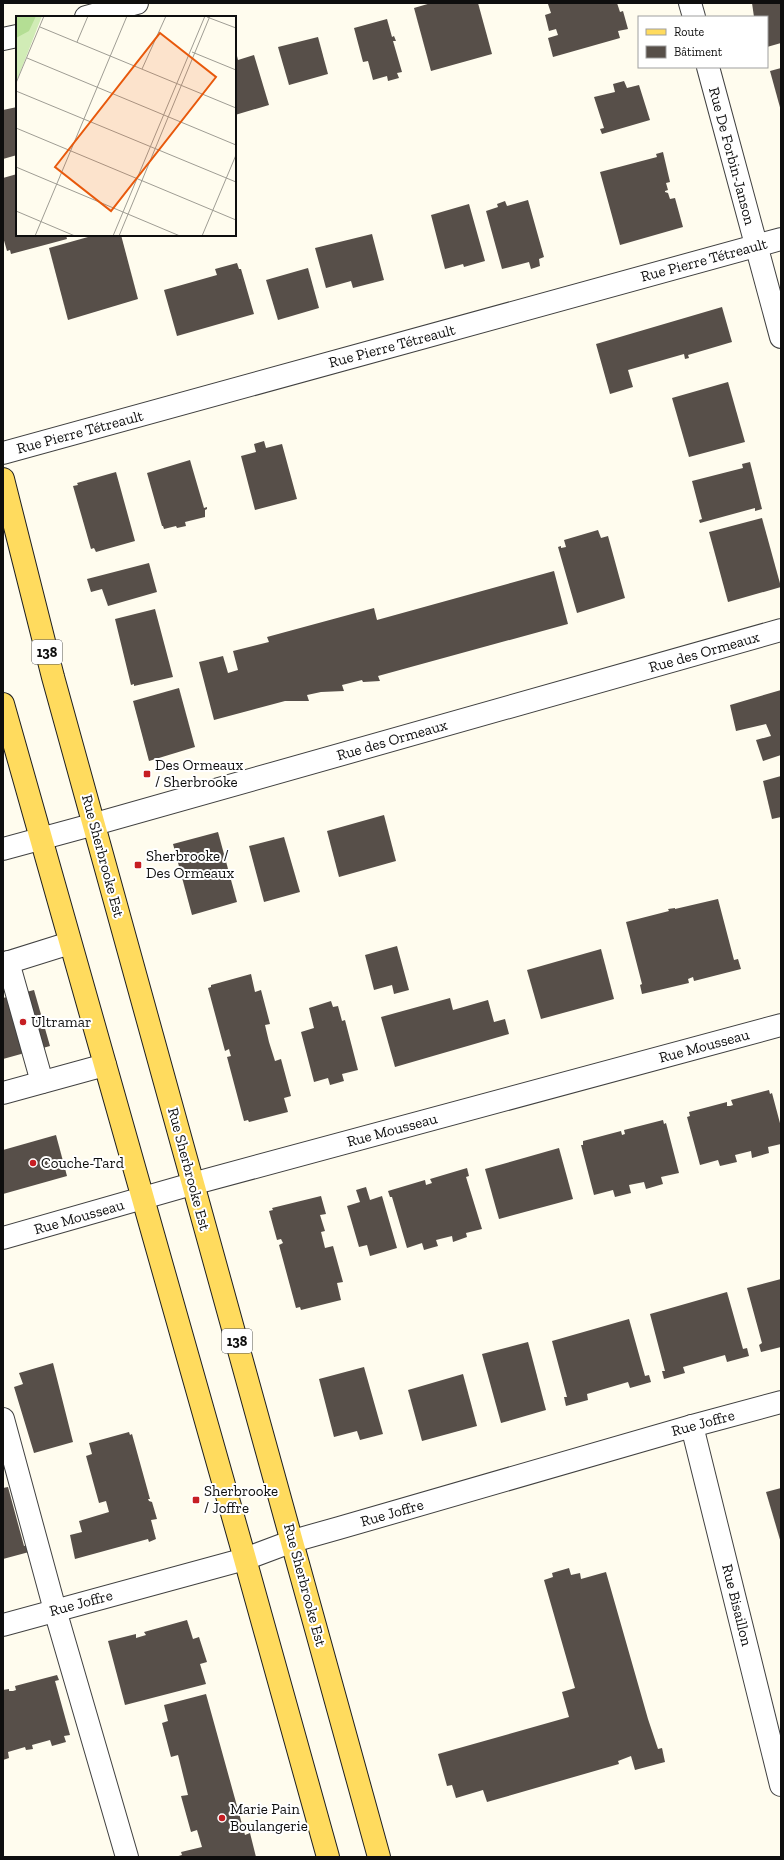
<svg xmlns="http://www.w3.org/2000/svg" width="784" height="1860" viewBox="0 0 784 1860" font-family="'Zilla Slab',serif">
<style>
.building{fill:#574f49}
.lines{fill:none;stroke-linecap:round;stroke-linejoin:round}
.minor-casing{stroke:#414141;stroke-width:24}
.major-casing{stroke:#1f1f1f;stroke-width:24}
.minor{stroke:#fff;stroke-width:22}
.major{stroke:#ffdb5e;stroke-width:22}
.poi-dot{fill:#c61e23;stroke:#fff;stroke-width:1.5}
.labels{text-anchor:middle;stroke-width:4;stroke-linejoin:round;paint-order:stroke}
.shield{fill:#fff;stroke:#565656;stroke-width:1}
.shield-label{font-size:14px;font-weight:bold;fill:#0e0e0e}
.street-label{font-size:15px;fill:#0e0e0e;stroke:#fff}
.poi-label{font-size:15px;fill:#0e0e0e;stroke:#fff;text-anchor:start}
.inset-road{fill:none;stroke:#9f9d94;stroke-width:1}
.view{fill:#e8590c;fill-opacity:0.15;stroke:#e8590c;stroke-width:2}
.inset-edge{fill:none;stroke:#0e0e0e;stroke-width:2}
</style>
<rect width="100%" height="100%" fill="#fffcee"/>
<!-- building -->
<g class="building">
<polygon points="431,3 478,3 492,54 431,71 414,8"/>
<polygon points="551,3 617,3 620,12 623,11 628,29 618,31 620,38 553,57 548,38 558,35 556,29 549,31 545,15 551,13 548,4"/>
<polygon points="752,3 781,3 781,43 767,47 767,17 754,17"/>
<polygon points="387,19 392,37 394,36 396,41 393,41 402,72 397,73 399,78 388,81 387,76 373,80 368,61 363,62 354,28"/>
<polygon points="318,37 328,74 289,85 278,47"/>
<polygon points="254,55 269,105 235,115 235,57 237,56 238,60"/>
<polygon points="781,68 781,111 770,71"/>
<polygon points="624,81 627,88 639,85 650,120 602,134 600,129 604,128 594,97 615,92 613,84"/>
<polygon points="17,107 17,155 3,159 3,110"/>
<polygon points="663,152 670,182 666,183 668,190 665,191 665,192 668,193 670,199 675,198 683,227 620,245 600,172 657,157 656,154"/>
<polygon points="17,174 17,235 66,235 67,239 11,254 10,250 7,251 3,237 3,178"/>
<polygon points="528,200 544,257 539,259 540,266 531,269 529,262 502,269 486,211 498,207 497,204 505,201 507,206"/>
<polygon points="469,204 485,261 464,267 463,264 445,269 431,215"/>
<polygon points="372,234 384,280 353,288 351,281 326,288 315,248"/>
<polygon points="95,235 121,235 138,299 68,320 49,248"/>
<polygon points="237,263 239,269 241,269 254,314 177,336 164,290 217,275 215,269"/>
<polygon points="308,268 319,308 278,320 266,280"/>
<polygon points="722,307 732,342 688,355 689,358 685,359 684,354 628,370 633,387 610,394 596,344"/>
<polygon points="728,382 745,442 689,457 672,398"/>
<polygon points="264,441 266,448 282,444 297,499 255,510 241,456 256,452 254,444"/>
<polygon points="190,460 204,508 207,507 207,509 205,510 205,517 185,522 186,526 177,528 176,526 164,529 163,526 162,526 147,473"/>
<polygon points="750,462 762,509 755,511 755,508 700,523 699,520 702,519 692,481 743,468 742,464"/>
<polygon points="116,472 135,541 96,552 94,548 91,549 73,486 78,485 77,483"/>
<polygon points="762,518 781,587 728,602 709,532"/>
<polygon points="598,530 601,538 608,536 625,598 577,613 558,547 561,546 561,548 566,547 564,540"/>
<polygon points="149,563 157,592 108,606 102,589 91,592 87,579"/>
<polygon points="554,571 568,624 378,676 380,681 363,682 362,680 342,685 344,691 321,692 307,695 309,701 285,701 214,720 199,662 223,656 228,673 238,670 233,651 269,642 267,637 374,608 377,620"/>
<polygon points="155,609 173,677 134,686 134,684 131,685 115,619"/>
<polygon points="179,688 195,747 149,761 133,701"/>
<polygon points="781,690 781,755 763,761 756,740 771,736 766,724 736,731 730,705"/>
<polygon points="781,776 781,817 772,819 763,781"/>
<polygon points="384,815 396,861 339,877 327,831"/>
<polygon points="218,832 237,902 192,915 173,844"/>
<polygon points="284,837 300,892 264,902 249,846"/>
<polygon points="718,899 734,960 738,959 741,969 694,981 693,977 688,979 689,983 642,994 640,985 642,984 626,922 669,911 668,909 675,908 675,909"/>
<polygon points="397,946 409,990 394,994 392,985 374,990 365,955"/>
<polygon points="601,949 614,999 541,1019 527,970"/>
<polygon points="251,974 255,992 261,990 270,1024 265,1025 269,1042 275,1061 281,1059 291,1096 284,1098 288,1112 249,1122 248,1120 244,1121 227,1057 231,1056 230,1053 229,1049 225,1051 208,988 211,987 211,985"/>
<polygon points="34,990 50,1046 3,1059 3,998"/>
<polygon points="450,998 453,1010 488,1000 494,1022 505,1019 509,1034 395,1067 381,1017"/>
<polygon points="331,1001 333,1007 338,1006 342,1021 345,1020 358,1070 342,1074 344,1081 330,1085 328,1078 314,1082 301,1032 314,1028 309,1008"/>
<polygon points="769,1090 770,1094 772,1093 781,1127 781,1144 768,1147 769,1153 752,1158 751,1151 735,1155 737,1162 720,1166 718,1160 700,1165 687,1117 690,1116 689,1112 727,1102 727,1106 730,1106 733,1105 731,1100"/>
<polygon points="663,1120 664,1124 666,1123 679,1173 661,1177 663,1184 646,1189 644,1182 629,1185 631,1193 615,1197 613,1190 594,1195 581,1145 583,1145 583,1141 621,1131 622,1135 625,1134 624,1130"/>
<polygon points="56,1135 67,1176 3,1194 3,1150"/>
<polygon points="559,1148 573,1199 499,1219 485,1169"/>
<polygon points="467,1168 469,1176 466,1177 482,1229 466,1233 467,1237 453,1242 452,1236 436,1240 438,1246 424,1250 422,1243 407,1248 392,1197 390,1197 388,1191 425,1180 426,1185 432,1183 430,1179"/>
<polygon points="366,1187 370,1200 382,1196 397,1248 370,1256 367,1245 359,1247 347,1206 360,1202 356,1190"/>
<polygon points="321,1196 326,1214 320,1215 325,1231 321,1232 325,1248 333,1246 343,1282 337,1283 341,1300 301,1310 300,1307 296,1308 279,1245 283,1243 281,1239 277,1240 269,1211 273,1210 272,1208"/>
<polygon points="781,1279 781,1347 761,1352 759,1345 762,1343 747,1288"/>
<polygon points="727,1292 743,1349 747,1348 749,1356 727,1362 725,1355 683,1367 685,1373 664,1379 662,1371 665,1371 650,1314"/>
<polygon points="629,1319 645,1376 649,1375 651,1382 630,1388 628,1382 587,1394 588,1400 566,1406 564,1397 567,1397 552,1341"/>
<polygon points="528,1342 546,1410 501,1423 482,1354"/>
<polygon points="53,1363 73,1442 34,1453 14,1387 23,1384 19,1373"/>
<polygon points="364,1367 383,1434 360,1440 357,1431 334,1437 319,1379"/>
<polygon points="463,1374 477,1426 422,1441 408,1390"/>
<polygon points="129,1432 130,1435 132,1434 150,1499 148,1499 149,1501 152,1502 157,1519 151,1520 156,1539 149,1542 148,1539 75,1559 70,1535 82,1532 79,1521 109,1512 106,1501 99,1503 86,1456 92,1454 89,1443"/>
<polygon points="8,1487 24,1546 27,1545 29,1552 3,1559 3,1488"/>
<polygon points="781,1488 781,1543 766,1492"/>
<polygon points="569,1568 571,1575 580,1573 581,1579 606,1572 648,1719 658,1749 662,1748 665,1762 635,1770 631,1756 618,1761 619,1764 487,1802 483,1790 456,1798 452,1785 447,1786 438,1754 569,1717 562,1692 575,1688 544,1580 553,1577 552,1573"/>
<polygon points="187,1620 193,1639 199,1637 207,1662 200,1664 206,1684 125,1705 108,1641 136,1634 136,1638 146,1635 144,1632"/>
<polygon points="57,1675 59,1680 55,1681 70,1735 64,1736 66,1742 52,1746 50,1740 32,1745 33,1749 26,1750 25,1747 8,1752 9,1758 3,1760 3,1690 9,1689 9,1691 13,1691 16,1690 15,1686"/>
<polygon points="206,1694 245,1835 250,1833 256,1857 175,1857 182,1855 181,1852 202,1847 197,1830 191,1832 181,1796 188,1795 178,1755 171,1757 162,1723 168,1721 164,1705"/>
</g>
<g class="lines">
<defs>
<g id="minor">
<polyline points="690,3 694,17"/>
<polyline points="86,17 137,3"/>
<polyline points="3,39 17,36"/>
<polyline points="708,67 781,337"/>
<polyline points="3,453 781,239"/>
<polyline points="3,849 95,824 781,630"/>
<polyline points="8,962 42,1082"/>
<polyline points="3,964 70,943"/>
<polyline points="3,1093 105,1065"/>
<polyline points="3,1238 192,1184 781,1025"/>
<polyline points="3,1419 55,1610 127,1857"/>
<polyline points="692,1426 781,1785"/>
<polyline points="3,1625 245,1559 293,1541 339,1528 692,1426 781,1402"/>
</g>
<g id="major">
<polyline points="3,479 53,677 379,1857"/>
<polyline points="3,704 245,1559 328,1857"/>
</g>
</defs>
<!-- minor casing -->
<use href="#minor" class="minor-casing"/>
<!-- major casing -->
<use href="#major" class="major-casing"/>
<!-- minor -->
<use href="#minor" class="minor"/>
<!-- major -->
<use href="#major" class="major"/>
</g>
<!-- markers -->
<g class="poi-dot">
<rect x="143" y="770" width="8" height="8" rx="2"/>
<rect x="134" y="861" width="8" height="8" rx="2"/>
<circle cx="23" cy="1022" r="4"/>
<circle cx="33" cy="1163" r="4"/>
<rect x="192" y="1496" width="8" height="8" rx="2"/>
<circle cx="222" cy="1818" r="4"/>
</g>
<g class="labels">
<!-- shield labels -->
<g class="shield">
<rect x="32" y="640" width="30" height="24" rx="3"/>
<rect x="222" y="1329" width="30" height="24" rx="3"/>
</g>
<g class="shield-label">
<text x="47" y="657">138</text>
<text x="237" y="1346">138</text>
</g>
<!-- street labels -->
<g class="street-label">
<text transform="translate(732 156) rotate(75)" y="5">Rue De Forbin-Janson</text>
<text transform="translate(704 260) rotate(-15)" y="5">Rue Pierre Tétreault</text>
<text transform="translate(392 346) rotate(-15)" y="5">Rue Pierre Tétreault</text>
<text transform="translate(80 432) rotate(-15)" y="5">Rue Pierre Tétreault</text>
<text transform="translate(704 652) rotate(-16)" y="5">Rue des Ormeaux</text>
<text transform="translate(392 740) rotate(-16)" y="5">Rue des Ormeaux</text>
<text transform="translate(103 856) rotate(75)" y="5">Rue Sherbrooke Est</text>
<text transform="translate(704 1046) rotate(-15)" y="5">Rue Mousseau</text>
<text transform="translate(392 1130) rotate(-15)" y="5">Rue Mousseau</text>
<text transform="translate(189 1169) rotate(75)" y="5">Rue Sherbrooke Est</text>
<text transform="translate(79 1217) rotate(-16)" y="5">Rue Mousseau</text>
<text transform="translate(703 1423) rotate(-15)" y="5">Rue Joffre</text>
<text transform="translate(392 1513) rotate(-16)" y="5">Rue Joffre</text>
<text transform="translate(305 1585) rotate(75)" y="5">Rue Sherbrooke Est</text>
<text transform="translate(81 1603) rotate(-15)" y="5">Rue Joffre</text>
<text transform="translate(737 1605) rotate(76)" y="5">Rue Bisaillon</text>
</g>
<!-- poi labels -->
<g class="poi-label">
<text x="155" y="770">Des Ormeaux<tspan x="155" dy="17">/ Sherbrooke</tspan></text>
<text x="146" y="861">Sherbrooke /<tspan x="146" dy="17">Des Ormeaux</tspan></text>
<text x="31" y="1027">Ultramar</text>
<text x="41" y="1168">Couche-Tard</text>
<text x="204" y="1496">Sherbrooke<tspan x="204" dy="17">/ Joffre</tspan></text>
<text x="230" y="1814">Marie Pain<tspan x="230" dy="17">Boulangerie</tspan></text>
</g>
</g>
<!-- overview -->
<g transform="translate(16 16)">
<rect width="220" height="220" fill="#fffcee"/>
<path d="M0 0H26L0 67Z" fill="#d1ecb6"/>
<path d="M0 0H20L13 15 0 22Z" fill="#b4de94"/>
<path class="inset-road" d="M191 1 220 12M24 11 220 92M61 26 72 0M176 36 220 54M11 42 220 129M126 53 150 0M0 67 28 0M0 75 220 166M0 112 220 204M0 151 164 220M0 195 59 220M19 220 111 0M97 220 189 0M103 220 194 0M186 220 220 139"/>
<path class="view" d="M144 17 200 61 95 195 39 151Z"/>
<rect width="220" height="220" class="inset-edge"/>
</g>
<!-- border -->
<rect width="784" height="1860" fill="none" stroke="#0e0e0e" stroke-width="8"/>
<!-- legend -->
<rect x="638" y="16" width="130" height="52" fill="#ffffff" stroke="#9f9f9f"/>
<rect x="646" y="29" width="20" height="6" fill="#ffdb5e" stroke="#9f9f9f"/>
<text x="674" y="36" font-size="12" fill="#0e0e0e">Route</text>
<rect x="646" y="46" width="20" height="12" fill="#574f49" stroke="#9f9f9f"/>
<text x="674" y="56" font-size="12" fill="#0e0e0e">Bâtiment</text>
</svg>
